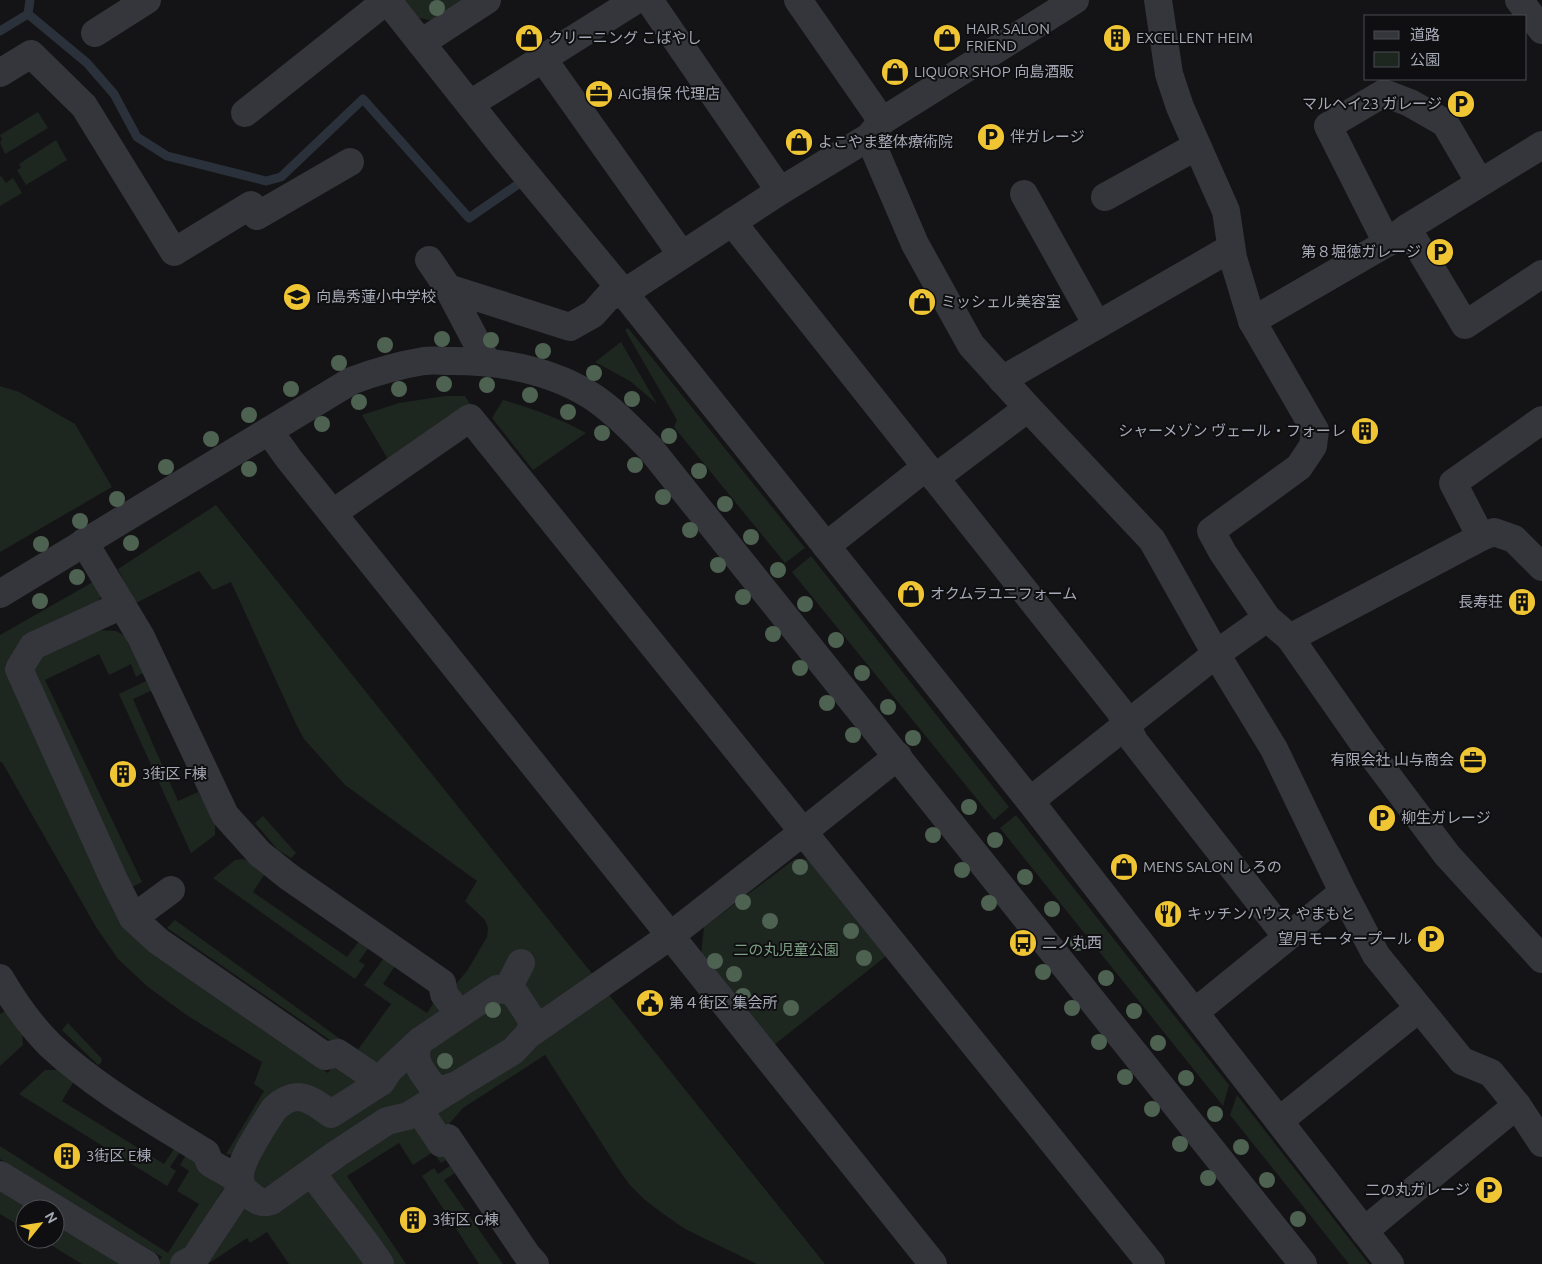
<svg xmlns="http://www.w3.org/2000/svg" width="1542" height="1264" viewBox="0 0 1542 1264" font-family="Ubuntu,'Noto Sans JP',sans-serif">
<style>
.green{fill:#1e2620}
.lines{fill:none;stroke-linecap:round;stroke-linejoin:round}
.stream{stroke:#2b313a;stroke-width:9}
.minor{stroke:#35363b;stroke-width:28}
.tree{fill:#4e6252}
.labels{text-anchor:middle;stroke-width:4;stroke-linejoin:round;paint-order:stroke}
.poi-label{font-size:15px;fill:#a6a9b6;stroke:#0f0f11;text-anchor:start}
.park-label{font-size:15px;fill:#7da184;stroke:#0f0f11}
</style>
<rect width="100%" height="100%" fill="#141416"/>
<!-- green -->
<g class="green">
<polygon points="402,0 465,0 433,21 415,17"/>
<polygon points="38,112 48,128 5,154 0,142 2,140 0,135"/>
<polygon points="56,140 67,160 26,185 17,170 21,168 19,164"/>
<polygon points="1,176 6,183 13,178 22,193 0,206 0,177"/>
<polygon points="628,328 805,548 785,563 674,427 677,420 625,330"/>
<polygon points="621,342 657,404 630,381 595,362"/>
<polygon points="0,386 19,392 75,424 112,487 0,552"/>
<polygon points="445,396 465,396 472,407 389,461 362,415 399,403"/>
<path d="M503 400C532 408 559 418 586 433L533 470 492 418Z"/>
<polygon points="216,505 825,1264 757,1264 685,1229 662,1213 645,1200 629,1184 617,1167 545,1055 463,1108 443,1131 420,1120 446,1160 441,1163 433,1152 413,1165 399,1143 347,1176 406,1264 394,1264 368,1225 367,1264 289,1264 267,1232 250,1243 247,1238 208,1264 194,1264 238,1197 223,1189 184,1260 179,1264 156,1264 162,1257 0,1159 0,1146 168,1253 199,1204 177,1191 189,1171 180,1165 186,1155 228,1178 238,1156 226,1154 264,1091 254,1084 262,1062 185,1014 148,987 118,959 96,927 2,762 0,762 0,635 93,582 101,596 97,606 26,635 5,665 102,881 144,946 328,1073 339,1058 372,1069 167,928 175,920 357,1051 391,1004 364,985 384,958 395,966 383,984 427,1013 437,998 450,991 467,971 487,937 488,928 485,920 465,901 477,881 345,785 304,739 296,724 231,582 213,590 199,571 134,604 118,569"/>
<polygon points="811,556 1009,807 994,820 792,572"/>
<polygon points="100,630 116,631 125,636 143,673 136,677 131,664 109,675 99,654 45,680 142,882 132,887 33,669 44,653"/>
<polygon points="148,680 153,690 133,699 178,801 198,792 215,822 215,835 191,853 119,694"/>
<polygon points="1016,815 1229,1085 1223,1106 1000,828"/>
<polygon points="263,816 296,853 291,858 278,850 255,823"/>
<polygon points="243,859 249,861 264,875 253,892 347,957 359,941 369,947 359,961 365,965 355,979 213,878 235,860"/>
<polygon points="795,859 816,860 890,953 774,1045 701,954 704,927"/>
<polygon points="7,1010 22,1033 23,1045 0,1066 0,1014"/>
<polygon points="68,1023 102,1059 101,1063 98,1065 62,1030"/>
<polygon points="45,1070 58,1070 74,1081 62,1101 164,1164 174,1149 180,1152 170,1167 176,1171 167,1186 19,1094"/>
<polygon points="1237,1095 1369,1264 1349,1264 1230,1115"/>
<polygon points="450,1166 455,1173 444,1180 503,1264 479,1264 422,1176 434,1168 438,1174"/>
<polygon points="0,1188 33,1209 25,1209 25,1229 0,1214"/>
<polygon points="55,1222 123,1264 82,1264 41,1239 55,1239"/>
</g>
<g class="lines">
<!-- stream -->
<g class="stream">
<polyline points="28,14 30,0"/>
<polyline points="0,31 28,14 87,63 114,94 137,137 167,156 266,181 281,177 363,99 469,218 517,185"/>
</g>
<!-- minor -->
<g class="minor">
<polyline points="387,0 506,150 624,293 1030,801 1390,1264"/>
<polyline points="649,0 780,191"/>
<polyline points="798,0 882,121"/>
<polyline points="1158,0 1169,74 1180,107 1226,211 1233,258 1252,321 1315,430 1313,446 1299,467 1211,531 1223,553 1267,618 1290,638 1366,747 1447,855 1542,959"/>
<polyline points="1519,0 1542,30"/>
<polyline points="95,33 147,0"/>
<polyline points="421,43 487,0"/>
<polyline points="543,59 682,255"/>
<polyline points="0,73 31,54 84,106 174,252 251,205 257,216 350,162"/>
<polyline points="470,104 636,0"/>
<polyline points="245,113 387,0"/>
<polyline points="869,137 915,244 971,345 1028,408 1152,540 1216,654 1274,749 1343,892 1376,955 1462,1061 1491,1073 1517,1105 1542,1143"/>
<polyline points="1024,194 1097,325"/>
<polyline points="1105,197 1197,146"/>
<polyline points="732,222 1120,711 1134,741 1287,937"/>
<polyline points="1407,228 1465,325 1542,274"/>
<polyline points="1387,243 1328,126 1384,93 1410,103 1445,123 1480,183"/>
<polyline points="429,260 448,288 570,327 593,314 609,296 624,293 780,191 869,137 882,121 1075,0"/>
<polyline points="448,288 487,362"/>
<polyline points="1252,321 1387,243 1407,228 1542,145"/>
<polyline points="1002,380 1231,248"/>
<polyline points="269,431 289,459 933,1264"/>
<polyline points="935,478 1028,408"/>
<polyline points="333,513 470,418 1151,1264"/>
<polyline points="1481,537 1494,532 1514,539 1542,567"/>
<polyline points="84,542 141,637 225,815 260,854 289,877 442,983 444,994 459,1014"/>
<polyline points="826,546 926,467"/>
<path d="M0 594 351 381C375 372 399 365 424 361 433 360 442 361 451 361 499 361 548 369 590 395 612 409 631 429 650 448L1303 1264"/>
<polyline points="122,605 33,646 19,669 114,880 133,918 158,941 325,1056 338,1053 381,1082"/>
<polyline points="1290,638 1481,537 1453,483 1542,420"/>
<polyline points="1030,801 1216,654 1267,618"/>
<polyline points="133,918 171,890"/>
<path d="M0 978C14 1002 30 1025 50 1045 96 1088 153 1120 206 1153L210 1163 240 1180"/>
<polyline points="507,990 521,963"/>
<polyline points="1195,1012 1343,892"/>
<path d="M528 1035 534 1023 515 994 507 990 497 989 420 1041C409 1059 423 1073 434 1088L436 1090H442L457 1085 513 1051 528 1035 670 936 803 832 898 756"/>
<path d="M420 1041 389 1070 381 1082 331 1114C309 1098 297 1088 274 1109 264 1125 238 1162 240 1179 240 1186 245 1191 250 1195 257 1201 262 1204 271 1201L338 1153 387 1121 408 1116 456 1086"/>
<polyline points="419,1110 441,1143 448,1138 527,1255 535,1264"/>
<polyline points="1279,1121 1418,1009"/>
<path d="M312 1173C334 1204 359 1232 380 1264"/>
<polyline points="0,1175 146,1264"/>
<polyline points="1364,1231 1517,1105"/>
<polyline points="184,1264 195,1258 242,1187"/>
</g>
</g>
<!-- trees -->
<g class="tree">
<circle cx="437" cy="8" r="8"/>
<circle cx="442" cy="339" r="8"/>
<circle cx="491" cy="340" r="8"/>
<circle cx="385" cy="345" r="8"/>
<circle cx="543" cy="351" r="8"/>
<circle cx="339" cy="363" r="8"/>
<circle cx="594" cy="373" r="8"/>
<circle cx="444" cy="384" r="8"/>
<circle cx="487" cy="385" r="8"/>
<circle cx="291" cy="389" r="8"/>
<circle cx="399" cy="389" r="8"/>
<circle cx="530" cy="395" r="8"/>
<circle cx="632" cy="399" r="8"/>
<circle cx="359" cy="402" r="8"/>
<circle cx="568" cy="412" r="8"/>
<circle cx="249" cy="415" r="8"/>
<circle cx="322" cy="424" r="8"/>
<circle cx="602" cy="433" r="8"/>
<circle cx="669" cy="436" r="8"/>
<circle cx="211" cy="439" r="8"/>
<circle cx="635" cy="465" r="8"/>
<circle cx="166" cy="467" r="8"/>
<circle cx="249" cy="469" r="8"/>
<circle cx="699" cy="471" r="8"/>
<circle cx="663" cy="497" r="8"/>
<circle cx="117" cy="499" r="8"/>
<circle cx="725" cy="504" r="8"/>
<circle cx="80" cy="521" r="8"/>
<circle cx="690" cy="530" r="8"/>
<circle cx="751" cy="537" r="8"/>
<circle cx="131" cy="543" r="8"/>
<circle cx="41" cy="544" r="8"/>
<circle cx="718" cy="565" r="8"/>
<circle cx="778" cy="570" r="8"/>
<circle cx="77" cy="577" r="8"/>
<circle cx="743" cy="597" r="8"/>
<circle cx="40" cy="601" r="8"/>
<circle cx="805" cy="604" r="8"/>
<circle cx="773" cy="634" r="8"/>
<circle cx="836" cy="640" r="8"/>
<circle cx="800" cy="668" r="8"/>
<circle cx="862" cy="673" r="8"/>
<circle cx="827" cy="703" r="8"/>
<circle cx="888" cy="707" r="8"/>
<circle cx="853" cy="735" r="8"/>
<circle cx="913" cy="738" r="8"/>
<circle cx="969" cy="807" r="8"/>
<circle cx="933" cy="835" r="8"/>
<circle cx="995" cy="840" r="8"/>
<circle cx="800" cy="867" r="8"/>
<circle cx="962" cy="870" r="8"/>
<circle cx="1025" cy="877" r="8"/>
<circle cx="743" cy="902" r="8"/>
<circle cx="989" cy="903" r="8"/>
<circle cx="1052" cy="909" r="8"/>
<circle cx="770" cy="921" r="8"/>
<circle cx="851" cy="931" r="8"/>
<circle cx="1018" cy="940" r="8"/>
<circle cx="1078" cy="943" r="8"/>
<circle cx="864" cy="958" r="8"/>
<circle cx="715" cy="961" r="8"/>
<circle cx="1043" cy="972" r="8"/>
<circle cx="734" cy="974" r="8"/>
<circle cx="1106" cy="978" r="8"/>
<circle cx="743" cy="996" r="8"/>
<circle cx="791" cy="1008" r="8"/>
<circle cx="1072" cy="1008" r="8"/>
<circle cx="493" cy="1010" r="8"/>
<circle cx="1134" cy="1011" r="8"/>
<circle cx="1099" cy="1042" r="8"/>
<circle cx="1158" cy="1043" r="8"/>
<circle cx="445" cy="1061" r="8"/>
<circle cx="1125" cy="1077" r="8"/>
<circle cx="1186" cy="1078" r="8"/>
<circle cx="1152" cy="1109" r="8"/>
<circle cx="1215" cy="1114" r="8"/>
<circle cx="1180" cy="1144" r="8"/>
<circle cx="1241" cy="1147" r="8"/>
<circle cx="1208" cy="1178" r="8"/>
<circle cx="1267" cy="1180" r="8"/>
<circle cx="1298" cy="1219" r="8"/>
</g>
<!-- icons -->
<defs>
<symbol id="shop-disc" viewBox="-11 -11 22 22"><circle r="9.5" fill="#efc533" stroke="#0f0f11"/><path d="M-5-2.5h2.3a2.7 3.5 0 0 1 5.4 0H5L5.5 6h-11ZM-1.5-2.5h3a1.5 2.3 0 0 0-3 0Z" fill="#111"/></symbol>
<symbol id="building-disc" viewBox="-11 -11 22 22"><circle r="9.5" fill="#efc533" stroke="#0f0f11"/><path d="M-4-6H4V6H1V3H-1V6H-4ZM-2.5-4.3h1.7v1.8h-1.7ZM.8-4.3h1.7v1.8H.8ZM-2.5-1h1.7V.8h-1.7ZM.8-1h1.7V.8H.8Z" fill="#111"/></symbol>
<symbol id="office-disc" viewBox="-11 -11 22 22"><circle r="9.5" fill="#efc533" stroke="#0f0f11"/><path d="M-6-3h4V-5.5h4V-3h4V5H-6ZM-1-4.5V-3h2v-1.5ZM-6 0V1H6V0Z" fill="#111"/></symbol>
<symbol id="parking-disc" viewBox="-11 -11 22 22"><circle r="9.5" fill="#efc533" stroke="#0f0f11"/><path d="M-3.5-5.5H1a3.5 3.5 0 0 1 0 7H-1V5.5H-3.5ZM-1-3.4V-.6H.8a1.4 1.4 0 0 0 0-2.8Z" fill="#111"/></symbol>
<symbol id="school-disc" viewBox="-11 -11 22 22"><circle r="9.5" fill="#efc533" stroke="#0f0f11"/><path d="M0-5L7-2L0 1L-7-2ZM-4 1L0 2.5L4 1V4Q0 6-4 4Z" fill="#111"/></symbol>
<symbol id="restaurant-disc" viewBox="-11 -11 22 22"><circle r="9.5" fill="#efc533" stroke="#0f0f11"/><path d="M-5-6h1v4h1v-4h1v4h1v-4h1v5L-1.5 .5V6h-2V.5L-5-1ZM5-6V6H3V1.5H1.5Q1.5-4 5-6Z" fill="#111"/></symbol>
<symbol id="bus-disc" viewBox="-11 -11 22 22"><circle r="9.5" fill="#efc533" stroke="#0f0f11"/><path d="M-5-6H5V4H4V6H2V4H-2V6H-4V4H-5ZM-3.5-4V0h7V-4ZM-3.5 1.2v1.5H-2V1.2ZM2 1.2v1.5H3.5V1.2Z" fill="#111"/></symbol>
<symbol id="civic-disc" viewBox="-11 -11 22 22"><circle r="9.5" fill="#efc533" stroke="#0f0f11"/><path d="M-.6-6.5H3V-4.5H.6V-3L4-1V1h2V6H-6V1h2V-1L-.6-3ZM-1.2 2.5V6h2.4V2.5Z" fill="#111"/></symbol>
</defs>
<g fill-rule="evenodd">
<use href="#shop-disc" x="513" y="22" width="32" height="32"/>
<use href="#shop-disc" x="931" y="22" width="32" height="32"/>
<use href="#building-disc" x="1101" y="22" width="32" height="32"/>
<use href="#shop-disc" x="879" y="56" width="32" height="32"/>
<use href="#office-disc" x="583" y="78" width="32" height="32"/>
<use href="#parking-disc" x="1445" y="88" width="32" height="32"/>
<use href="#parking-disc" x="975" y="121" width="32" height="32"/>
<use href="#shop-disc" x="783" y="126" width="32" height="32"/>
<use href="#parking-disc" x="1424" y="236" width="32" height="32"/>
<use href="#school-disc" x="281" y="281" width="32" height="32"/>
<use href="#shop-disc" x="906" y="286" width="32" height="32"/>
<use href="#building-disc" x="1349" y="415" width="32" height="32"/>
<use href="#shop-disc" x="895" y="578" width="32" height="32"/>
<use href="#building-disc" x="1506" y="586" width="32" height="32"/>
<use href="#office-disc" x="1457" y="744" width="32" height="32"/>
<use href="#building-disc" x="107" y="758" width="32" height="32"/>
<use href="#parking-disc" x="1366" y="802" width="32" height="32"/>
<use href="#shop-disc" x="1108" y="851" width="32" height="32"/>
<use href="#restaurant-disc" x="1152" y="898" width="32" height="32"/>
<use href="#parking-disc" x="1415" y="923" width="32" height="32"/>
<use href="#bus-disc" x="1007" y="927" width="32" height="32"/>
<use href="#civic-disc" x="634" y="987" width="32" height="32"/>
<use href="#building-disc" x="51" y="1140" width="32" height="32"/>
<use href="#parking-disc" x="1473" y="1174" width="32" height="32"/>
<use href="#building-disc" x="397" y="1204" width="32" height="32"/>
</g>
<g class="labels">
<!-- poi labels -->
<g class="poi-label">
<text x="966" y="34">HAIR SALON<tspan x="966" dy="17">FRIEND</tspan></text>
<text x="548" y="43">クリーニング こばやし</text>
<text x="1136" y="43">EXCELLENT HEIM</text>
<text x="914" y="77">LIQUOR SHOP 向島酒販</text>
<text x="618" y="99">AIG損保 代理店</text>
<text x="1442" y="109" text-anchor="end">マルヘイ23 ガレージ</text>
<text x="1010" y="142">伴ガレージ</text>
<text x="818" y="147">よこやま整体療術院</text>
<text x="1421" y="257" text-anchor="end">第８堀徳ガレージ</text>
<text x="316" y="302">向島秀蓮小中学校</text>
<text x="941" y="307">ミッシェル美容室</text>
<text x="1346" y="436" text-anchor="end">シャーメゾン ヴェール・フォーレ</text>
<text x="930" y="599">オクムラユニフォーム</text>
<text x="1503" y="607" text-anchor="end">長寿荘</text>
<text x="1454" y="765" text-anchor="end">有限会社 山与商会</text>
<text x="142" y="779">3街区 F棟</text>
<text x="1401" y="823">柳生ガレージ</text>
<text x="1143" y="872">MENS SALON しろの</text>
<text x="1187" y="919">キッチンハウス やまもと</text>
<text x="1412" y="944" text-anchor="end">望月モータープール</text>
<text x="1042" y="948">二ノ丸西</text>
<text x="669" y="1008">第４街区 集会所</text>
<text x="86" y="1161">3街区 E棟</text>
<text x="1470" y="1195" text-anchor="end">二の丸ガレージ</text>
<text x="432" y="1225">3街区 G棟</text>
</g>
<!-- park labels -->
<g class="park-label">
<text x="786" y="955">二の丸児童公園</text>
</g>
</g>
<!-- legend -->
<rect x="1364" y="15" width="162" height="65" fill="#0f0f11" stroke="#4b4d53"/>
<rect x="1374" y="31" width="25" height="8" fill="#35363b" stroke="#4b4d53"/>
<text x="1410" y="40" font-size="15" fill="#a6a9b6">道路</text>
<rect x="1374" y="52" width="25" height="15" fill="#1e2620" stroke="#4b4d53"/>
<text x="1410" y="65" font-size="15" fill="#a6a9b6">公園</text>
<!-- north arrow -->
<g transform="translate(40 1224) rotate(60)"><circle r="24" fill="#0f0f11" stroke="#4b4d53"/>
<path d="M0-4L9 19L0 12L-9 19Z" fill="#efc533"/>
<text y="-8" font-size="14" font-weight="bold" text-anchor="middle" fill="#a6a9b6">N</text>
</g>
</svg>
